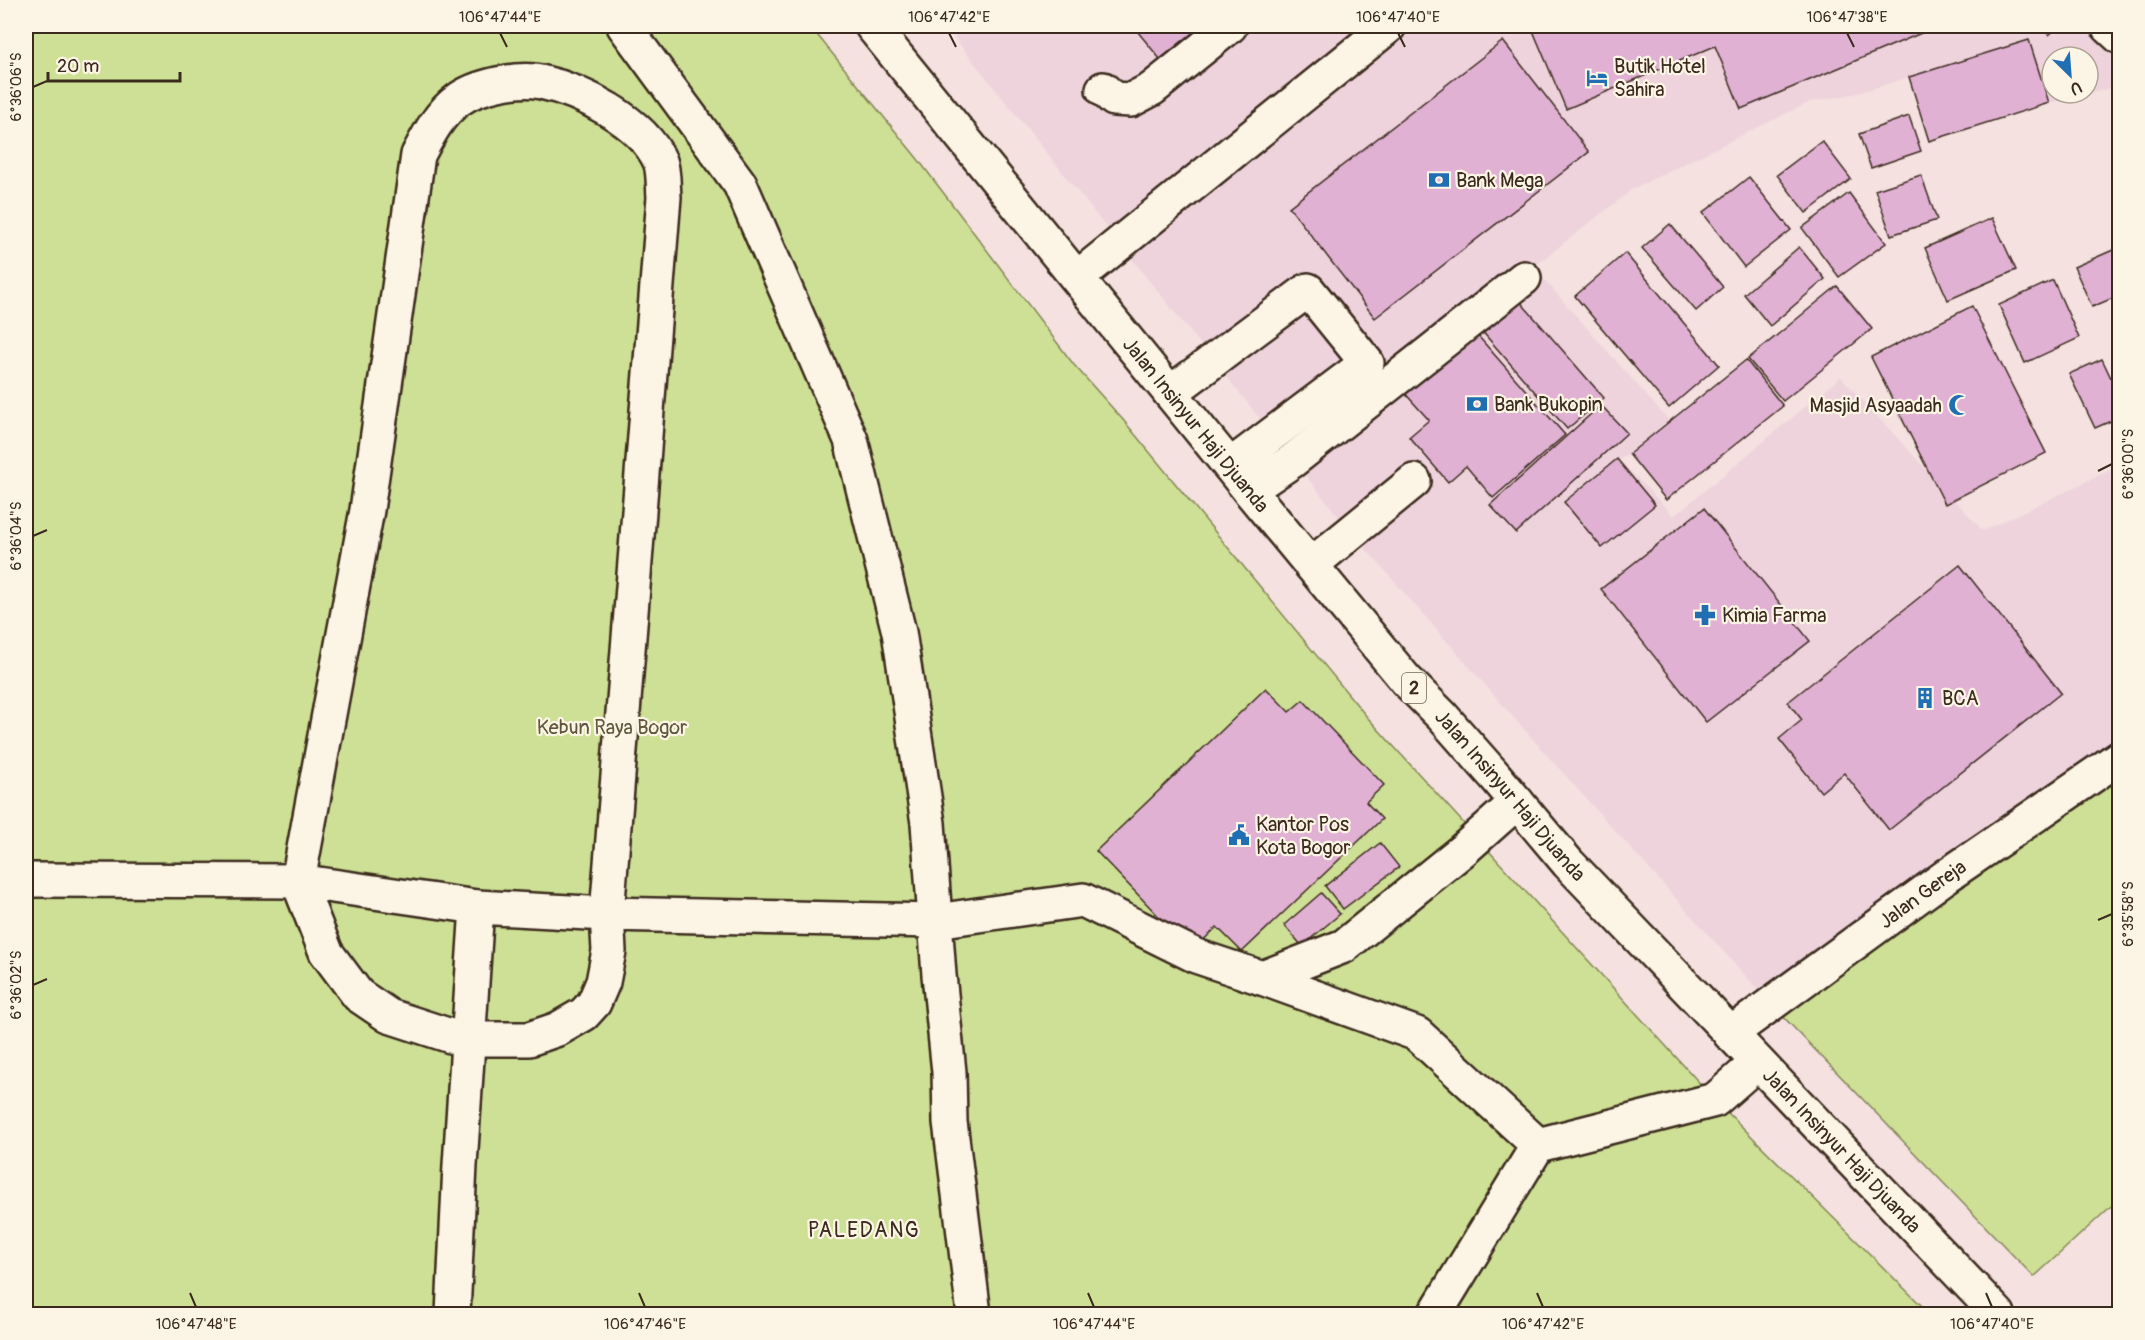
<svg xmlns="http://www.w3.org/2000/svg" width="2145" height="1340" viewBox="0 0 2145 1340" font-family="Pangolin,sans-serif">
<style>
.built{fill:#eed3dc;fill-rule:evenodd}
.green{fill:#cee095;stroke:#84855a;stroke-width:1.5}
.building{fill:#e0b1d3;stroke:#3b2a1e;stroke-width:1.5}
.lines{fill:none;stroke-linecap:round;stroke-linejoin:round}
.minor-casing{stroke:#3b2a1e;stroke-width:38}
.major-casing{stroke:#3b2a1e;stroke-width:38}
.minor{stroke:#fcf5e5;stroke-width:33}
.major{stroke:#fcf5e5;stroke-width:33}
.ticks{fill:none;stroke:#3b2a1e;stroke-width:2}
.labels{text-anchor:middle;stroke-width:4.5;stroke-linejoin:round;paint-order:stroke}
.shield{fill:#fcf5e5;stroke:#75675a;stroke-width:1.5}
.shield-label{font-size:18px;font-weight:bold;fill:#3b2a1e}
.poi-label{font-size:20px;fill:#3b2a1e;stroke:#fcf5e5;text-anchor:start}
.street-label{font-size:20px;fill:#3b2a1e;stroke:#fcf5e5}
.park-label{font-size:20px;fill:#60583c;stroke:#fcf5e5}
.neighbourhood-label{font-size:21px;letter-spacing:1.5px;fill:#3b2a1e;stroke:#fcf5e5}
.neatline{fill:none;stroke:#3b2a1e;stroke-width:2}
.ticks-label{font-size:15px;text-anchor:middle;fill:#3b2a1e}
</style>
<rect width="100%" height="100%" fill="#f4e1e0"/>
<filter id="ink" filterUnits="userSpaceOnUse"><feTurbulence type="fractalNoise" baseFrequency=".0167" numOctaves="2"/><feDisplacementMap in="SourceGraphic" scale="12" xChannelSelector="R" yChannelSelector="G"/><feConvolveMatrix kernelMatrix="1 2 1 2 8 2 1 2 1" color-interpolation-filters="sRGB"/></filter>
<g filter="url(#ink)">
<!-- built -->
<path class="built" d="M945 26H2038L2049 36 2061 26H2108L2119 37V86L2049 103 1929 141 1909 77 1858 93 1810 102 1634 188 1533 267 1670 422 1619 460 1674 516 1841 377 1983 531 2119 466V758L1770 1003 1537 744 1351 532ZM2052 57H2088V93H2052Z"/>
<!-- green -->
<g class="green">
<polygon points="26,26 810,26 917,158 1074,365 1124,421 1367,717 1715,1100 1930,1314 26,1314"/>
<polygon points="2119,756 2119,1199 2034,1277 1770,1003"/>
</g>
<!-- building -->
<g class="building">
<polygon points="1133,26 1204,26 1160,59"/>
<polygon points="1531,26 1938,26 1741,109 1715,46 1566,109"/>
<polygon points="2040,26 2059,26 2049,35"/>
<polygon points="2029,40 2049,103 1929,141 1909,77"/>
<polygon points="1503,41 1589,152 1375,318 1289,207"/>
<polygon points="1909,116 1921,151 1871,168 1859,134"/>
<polygon points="1822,141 1851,179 1806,213 1777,175"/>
<polygon points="1921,175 1937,220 1891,235 1875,190"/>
<polygon points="1749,177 1791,230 1744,267 1703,213"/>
<polygon points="1849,193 1886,243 1839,277 1802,228"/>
<polygon points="1992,218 2016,270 1948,300 1925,248"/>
<polygon points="1670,224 1723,287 1696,311 1642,248"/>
<polygon points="1799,247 1825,279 1770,326 1744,294"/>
<polygon points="2120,247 2120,295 2092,307 2074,267"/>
<polygon points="1625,253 1719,365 1669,408 1575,296"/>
<polygon points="2053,280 2079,338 2025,363 1999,305"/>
<polygon points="1837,286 1872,329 1783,401 1748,359"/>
<polygon points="1511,291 1604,398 1567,429 1474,322"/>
<polygon points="1972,306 2046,453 1945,504 1871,357"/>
<polygon points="1471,328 1565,435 1493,498 1466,466 1448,482 1409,437 1429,420 1401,389"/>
<polygon points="2102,359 2120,397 2120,417 2095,428 2069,374"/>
<polygon points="1746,360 1783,406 1666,500 1629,454"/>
<polygon points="1601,405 1627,433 1516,533 1490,505"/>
<polygon points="1617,459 1655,505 1602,548 1564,502"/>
<polygon points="1704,508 1810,641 1706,722 1601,589"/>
<polygon points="1960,565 2061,693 1889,830 1844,773 1821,792 1779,739 1802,720 1788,702"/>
<polygon points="1266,688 1289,712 1303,700 1384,785 1366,802 1382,819 1242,952 1217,927 1192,951 1096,851"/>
<polygon points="1380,843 1399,867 1343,909 1325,886"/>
<polygon points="1321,893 1340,914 1302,946 1284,925"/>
</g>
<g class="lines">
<defs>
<g id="minor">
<polyline points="624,26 740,184 851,440 899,632 928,823 939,975 949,1072 950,1122 974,1314"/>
<polyline points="2108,26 2120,37"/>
<polyline points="1103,89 1114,99 1131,100 1152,89 1230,26"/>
<polyline points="1078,277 1389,26"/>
<polyline points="1170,393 1308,290 1367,363 1230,466"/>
<polyline points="1249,490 1292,461 1524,278"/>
<polyline points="1311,565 1414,481"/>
<path d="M26 880 298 881 326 952 358 995 389 1016 460 1039H529L558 1029 584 1014 594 1003 603 982 609 951 607 914 664 197C663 187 664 171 660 161 642 121 582 91 541 82 519 77 476 86 458 100 439 114 429 134 418 155L367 510 298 881 477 907 607 914 936 921 1083 900 1196 956 1262 978 1417 1034 1538 1145"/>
<polyline points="1262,978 1344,946 1463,850 1517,802"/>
<path id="s1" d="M1730 1034 1945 877 2120 757"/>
<polyline points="453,1314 460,1165 477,907"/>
<polyline points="1435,1314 1538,1145 1715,1100 1757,1063"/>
</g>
<g id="major">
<path id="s2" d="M872 26 1249 490 1406 680 1442 716 1495 776 1568 863 1998 1314"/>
</g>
</defs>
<!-- minor casing -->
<use href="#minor" class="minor-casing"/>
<!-- major casing -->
<use href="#major" class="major-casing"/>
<!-- minor -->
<use href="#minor" class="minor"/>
<!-- major -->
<use href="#major" class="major"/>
</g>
</g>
<!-- ticks -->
<path class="ticks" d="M500 33 507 47M949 33 956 47M1398 33 1405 47M1847 33 1854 47M33 87 47 81M2098 471 2112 464M33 536 47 530M2098 920 2112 914M33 985 47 979M190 1293 196 1307M639 1293 645 1307M1088 1293 1094 1307M1537 1293 1543 1307M1986 1293 1992 1307"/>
<!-- icons -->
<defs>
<symbol id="hotel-bare" viewBox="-9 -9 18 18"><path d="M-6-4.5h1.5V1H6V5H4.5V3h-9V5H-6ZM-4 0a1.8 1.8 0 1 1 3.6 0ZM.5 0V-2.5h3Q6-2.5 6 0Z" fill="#1f6fb2" stroke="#fcf5e5" stroke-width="2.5" paint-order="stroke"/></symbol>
<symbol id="bank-bare" viewBox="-9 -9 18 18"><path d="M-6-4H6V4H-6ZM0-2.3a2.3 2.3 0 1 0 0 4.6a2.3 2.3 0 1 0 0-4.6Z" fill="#1f6fb2" stroke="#fcf5e5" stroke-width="2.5" paint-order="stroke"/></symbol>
<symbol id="mosque-bare" viewBox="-9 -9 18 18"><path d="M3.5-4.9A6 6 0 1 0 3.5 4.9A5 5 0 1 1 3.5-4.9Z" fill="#1f6fb2" stroke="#fcf5e5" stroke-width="2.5" paint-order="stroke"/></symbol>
<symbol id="pharmacy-bare" viewBox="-9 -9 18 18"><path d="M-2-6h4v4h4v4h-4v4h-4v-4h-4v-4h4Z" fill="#1f6fb2" stroke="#fcf5e5" stroke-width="2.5" paint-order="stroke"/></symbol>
<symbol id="building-bare" viewBox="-9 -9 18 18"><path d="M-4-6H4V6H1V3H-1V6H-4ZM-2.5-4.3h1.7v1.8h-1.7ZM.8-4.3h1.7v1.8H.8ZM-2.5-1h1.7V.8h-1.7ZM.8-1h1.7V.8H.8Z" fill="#1f6fb2" stroke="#fcf5e5" stroke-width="2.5" paint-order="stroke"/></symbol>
<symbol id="civic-bare" viewBox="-9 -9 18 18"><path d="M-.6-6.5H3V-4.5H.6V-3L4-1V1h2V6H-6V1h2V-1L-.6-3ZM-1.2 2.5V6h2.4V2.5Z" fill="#1f6fb2" stroke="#fcf5e5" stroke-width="2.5" paint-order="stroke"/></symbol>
</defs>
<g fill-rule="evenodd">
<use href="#hotel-bare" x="1582" y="63" width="30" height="30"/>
<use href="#bank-bare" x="1424" y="165" width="30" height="30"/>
<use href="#bank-bare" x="1462" y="389" width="30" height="30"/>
<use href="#mosque-bare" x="1944" y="390" width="30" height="30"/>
<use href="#pharmacy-bare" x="1690" y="600" width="30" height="30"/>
<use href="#building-bare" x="1910" y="683" width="30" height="30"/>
<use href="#civic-bare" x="1224" y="820" width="30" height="30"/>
</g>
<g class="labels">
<!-- shield labels -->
<rect class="shield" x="1402" y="673" width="24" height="30" rx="4.5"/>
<g class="shield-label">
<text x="1414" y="694">2</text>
</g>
<!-- poi labels -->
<g class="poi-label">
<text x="1614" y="73">Butik Hotel<tspan x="1614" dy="23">Sahira</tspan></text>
<text x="1456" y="187">Bank Mega</text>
<text x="1494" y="411">Bank Bukopin</text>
<text x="1942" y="412" text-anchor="end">Masjid Asyaadah</text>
<text x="1722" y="622">Kimia Farma</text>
<text x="1942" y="705">BCA</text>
<text x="1256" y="831">Kantor Pos<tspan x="1256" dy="23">Kota Bogor</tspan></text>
</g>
<!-- street labels -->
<g class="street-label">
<text dy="7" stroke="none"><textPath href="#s2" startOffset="514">Jalan Insinyur Haji Djuanda</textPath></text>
<text dy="7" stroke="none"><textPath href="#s2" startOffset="1000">Jalan Insinyur Haji Djuanda</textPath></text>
<text dy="7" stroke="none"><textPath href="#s1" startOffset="238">Jalan Gereja</textPath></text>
<text dy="7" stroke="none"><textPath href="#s2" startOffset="1486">Jalan Insinyur Haji Djuanda</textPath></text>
</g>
<!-- park labels -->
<g class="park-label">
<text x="612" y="734">Kebun Raya Bogor</text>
</g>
<!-- neighbourhood labels -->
<g class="neighbourhood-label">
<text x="864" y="1237">PALEDANG</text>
</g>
</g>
<!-- margin -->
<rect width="2145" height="1340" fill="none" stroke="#fcf5e5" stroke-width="66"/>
<!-- north arrow -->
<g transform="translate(2070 75) rotate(155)"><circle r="28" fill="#fcf5e5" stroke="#afa495" stroke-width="1.5"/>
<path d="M0-4.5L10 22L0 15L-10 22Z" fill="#1f6fb2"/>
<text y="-9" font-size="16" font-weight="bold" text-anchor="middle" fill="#3b2a1e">U</text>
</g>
<!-- scale -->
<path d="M48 72v9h132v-9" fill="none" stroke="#3b2a1e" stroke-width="3"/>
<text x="57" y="72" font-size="18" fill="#3b2a1e" stroke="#fcf5e5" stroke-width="4.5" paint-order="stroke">20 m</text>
<rect x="33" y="33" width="2079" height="1274" class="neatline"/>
<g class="ticks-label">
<text x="500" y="22">106°47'44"E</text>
<text x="949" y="22">106°47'42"E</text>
<text x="1398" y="22">106°47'40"E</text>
<text x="1847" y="22">106°47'38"E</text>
<text transform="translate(16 87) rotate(-90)" y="5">6°36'06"S</text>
<text transform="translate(2128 464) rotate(-90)" y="5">6°36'00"S</text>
<text transform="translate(16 536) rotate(-90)" y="5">6°36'04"S</text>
<text transform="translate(2128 914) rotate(-90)" y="5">6°35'58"S</text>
<text transform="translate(16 985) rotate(-90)" y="5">6°36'02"S</text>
<text x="196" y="1329">106°47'48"E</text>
<text x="645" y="1329">106°47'46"E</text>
<text x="1094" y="1329">106°47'44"E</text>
<text x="1543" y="1329">106°47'42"E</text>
<text x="1992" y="1329">106°47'40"E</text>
</g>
</svg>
